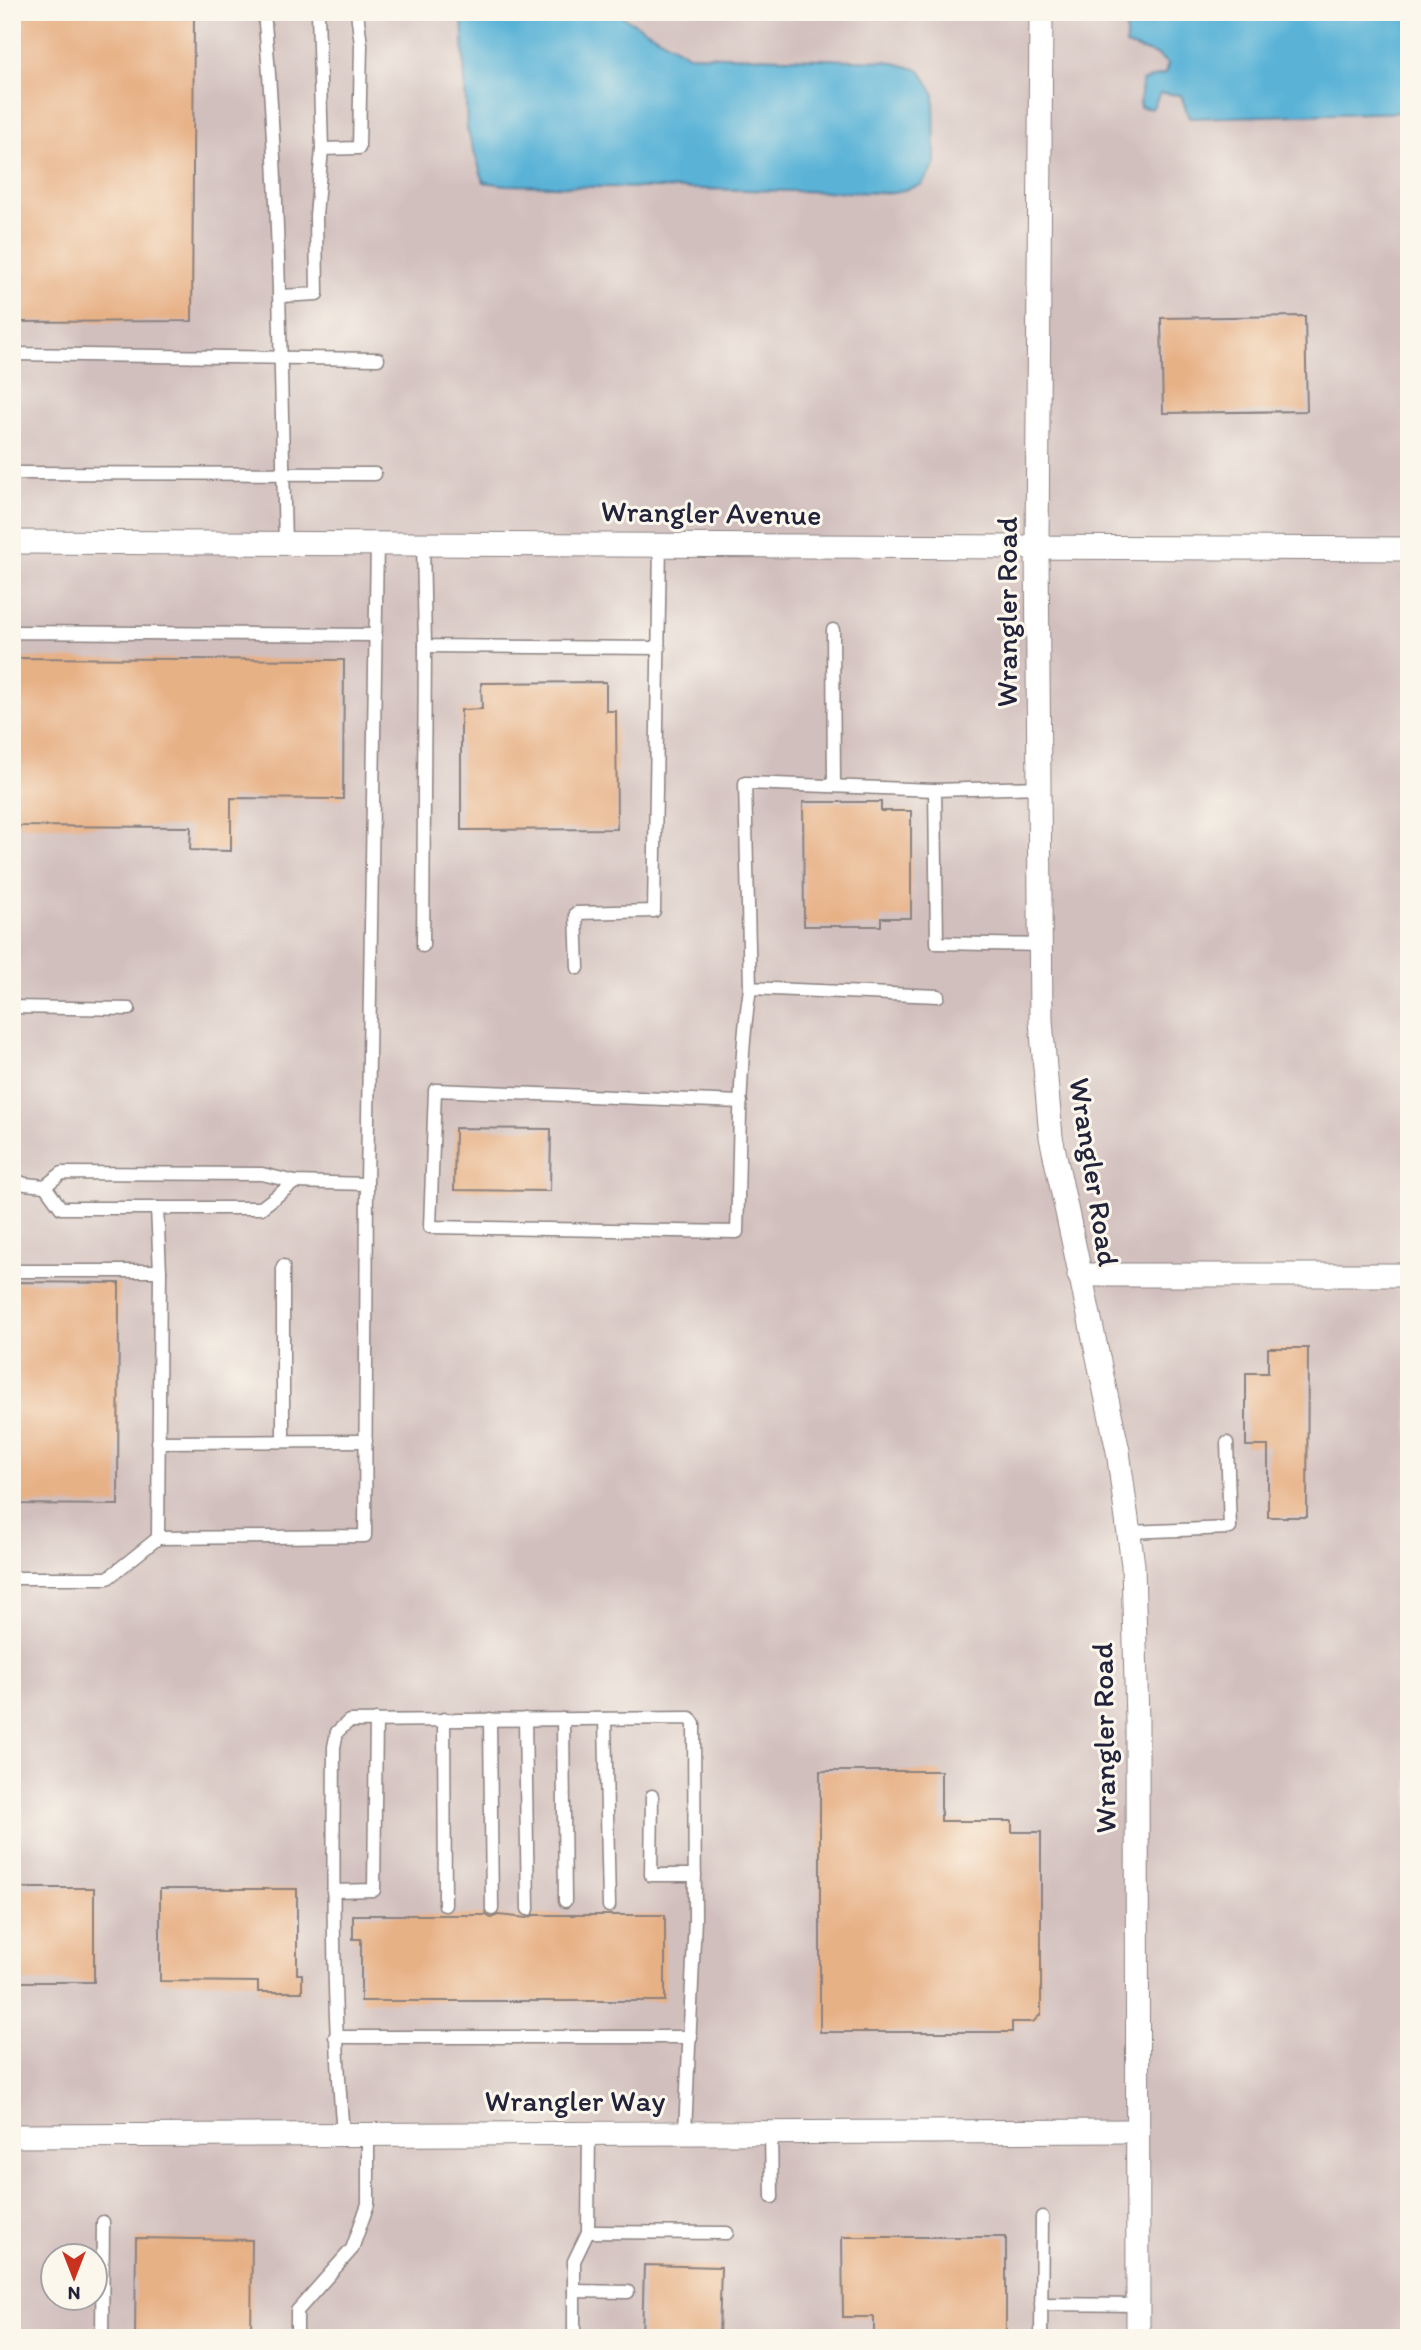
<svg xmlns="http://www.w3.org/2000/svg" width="1421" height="2350" viewBox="0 0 1421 2350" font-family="Itim,sans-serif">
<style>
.industrial{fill:#d1bfbd;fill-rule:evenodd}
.water{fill:#5ab3d7;stroke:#3e6a89;stroke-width:2}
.building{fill:#e7b186}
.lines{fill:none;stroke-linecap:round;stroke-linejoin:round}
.service-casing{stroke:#8b8280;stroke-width:15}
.minor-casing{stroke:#8b8280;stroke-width:25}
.service{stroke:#fff;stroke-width:12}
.minor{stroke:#fff;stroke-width:23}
.labels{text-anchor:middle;stroke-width:6;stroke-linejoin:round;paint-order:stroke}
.street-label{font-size:30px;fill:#22223b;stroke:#fbf7ec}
</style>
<rect width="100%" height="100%" fill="#fbf7ec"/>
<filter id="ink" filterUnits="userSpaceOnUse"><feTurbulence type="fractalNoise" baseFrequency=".0143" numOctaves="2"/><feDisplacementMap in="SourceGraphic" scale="14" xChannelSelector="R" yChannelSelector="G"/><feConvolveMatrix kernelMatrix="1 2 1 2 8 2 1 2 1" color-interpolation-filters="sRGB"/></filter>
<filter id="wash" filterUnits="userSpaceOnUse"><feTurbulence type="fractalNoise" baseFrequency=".00686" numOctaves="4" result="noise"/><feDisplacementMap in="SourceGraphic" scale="28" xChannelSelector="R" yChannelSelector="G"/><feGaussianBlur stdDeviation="1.57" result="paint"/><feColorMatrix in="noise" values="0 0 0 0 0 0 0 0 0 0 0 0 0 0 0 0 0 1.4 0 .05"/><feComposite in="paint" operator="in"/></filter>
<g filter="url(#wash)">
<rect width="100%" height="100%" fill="#f4e1c6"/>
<!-- industrial -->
<path class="industrial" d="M12 12H1409V2338H12ZM52 2256H94V2298H52Z"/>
<!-- water -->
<g class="water">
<polygon points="462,12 615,12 689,55 887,61 920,70 934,93 935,166 921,185 894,193 506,185 484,182 467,129"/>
<polygon points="1126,12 1409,12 1409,112 1189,118 1181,95 1160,93 1152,109 1140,107 1142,81 1165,74 1168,64 1157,55 1126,45"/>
</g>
<g id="blocks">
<!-- building -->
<g class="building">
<polygon points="12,12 194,12 192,321 12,322"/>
<polygon points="1305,316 1307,411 1163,413 1161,318"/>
<polygon points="12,658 344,660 343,799 231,798 231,851 190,850 191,827 12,826"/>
<polygon points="606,682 606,711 616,711 617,829 461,830 461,710 482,709 481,683"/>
<polygon points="803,802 881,802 881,811 911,811 911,918 881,918 881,926 804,926"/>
<polygon points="455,1128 551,1129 550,1191 454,1190"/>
<polygon points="12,1282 119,1283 118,1505 12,1504"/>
<polygon points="1268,1348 1308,1348 1307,1517 1268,1517 1268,1446 1246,1446 1246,1373 1268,1373"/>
<polygon points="820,1771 941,1771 941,1821 1012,1821 1012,1832 1041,1832 1041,2014 1033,2022 1012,2022 1012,2032 820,2032"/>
<rect x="12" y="1888" width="82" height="94"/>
<polygon points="160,1889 297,1889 297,1974 302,1974 302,1992 258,1992 258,1982 160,1981"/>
<polygon points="353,1915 486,1915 491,1918 498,1915 527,1918 534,1915 665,1915 665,2001 361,2001 361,1939 353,1939"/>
<polygon points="842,2237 1006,2237 1006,2338 874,2338 874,2317 843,2317"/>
<polygon points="136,2238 252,2240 251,2338 135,2338"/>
<polygon points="644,2265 721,2267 719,2338 642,2338"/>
</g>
</g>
</g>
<g filter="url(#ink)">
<use href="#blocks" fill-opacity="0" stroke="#8b8280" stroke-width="2"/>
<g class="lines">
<defs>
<g id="service">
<path d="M264 12C280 189 280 365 285 542"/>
<polyline points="322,149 359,148 361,45 357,12"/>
<polyline points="281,296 317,294 316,215 322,149 318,12"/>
<polyline points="12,354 378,359"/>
<polyline points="12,473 375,474"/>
<polyline points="423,542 425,646 659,648"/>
<polyline points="833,630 834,786"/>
<polyline points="12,636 15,632 373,635"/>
<polyline points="1039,787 935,790 937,943 1041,945"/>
<polyline points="935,790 745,783 750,988 938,996"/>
<polyline points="423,946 425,646"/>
<polyline points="578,968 576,913 654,911 660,544"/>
<polyline points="12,1007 129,1009"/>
<path d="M741 1102 435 1090 430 1227 737 1232C740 1150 738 1068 750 988"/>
<polyline points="12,1179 25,1184 45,1186 62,1173 262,1174 295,1182 367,1184 377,542"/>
<polyline points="45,1186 61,1208 261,1208 295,1182"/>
<polyline points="12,1271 160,1271"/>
<polyline points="283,1440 283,1266"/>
<polyline points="158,1442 366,1441"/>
<polyline points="1128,1532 1230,1528 1227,1443"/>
<polyline points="158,1538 365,1536 367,1184"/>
<polyline points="12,1578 108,1578 158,1538 160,1271 157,1208"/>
<polyline points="444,1719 445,1905"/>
<polyline points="490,1719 492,1909"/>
<polyline points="525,1719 528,1909"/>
<polyline points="563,1719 565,1901"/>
<polyline points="605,1719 609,1906"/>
<polyline points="652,1796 651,1875 695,1875"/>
<polyline points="333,1891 374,1890 376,1720"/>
<polyline points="335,2037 691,2037"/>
<polyline points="771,2132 772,2197"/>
<path d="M343 2134C332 2005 333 1876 334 1747L337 1732 349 1721 690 1718 694 1724 695 1919 685 2132"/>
<polyline points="588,2232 727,2233"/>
<polyline points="574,2291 628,2292"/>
<polyline points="1041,2304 1138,2305"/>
<polyline points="102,2338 103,2222"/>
<polyline points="297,2338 297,2311 352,2249 368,2204 368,2134"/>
<polyline points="574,2338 574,2261 588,2232 589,2133"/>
<polyline points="1041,2338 1042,2217"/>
</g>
<g id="minor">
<polyline points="1041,12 1037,548 1041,1021 1051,1137 1118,1451 1133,1565 1137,1722 1138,2338"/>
<polyline points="12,542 1409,549"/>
<polyline points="1079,1275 1409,1275"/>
<polyline points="12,2136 1138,2131"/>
</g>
</defs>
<!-- service casing -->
<use href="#service" class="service-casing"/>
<!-- minor casing -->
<use href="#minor" class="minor-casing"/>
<!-- service -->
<use href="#service" class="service"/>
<!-- minor -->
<use href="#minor" class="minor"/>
</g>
</g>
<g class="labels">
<!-- street labels -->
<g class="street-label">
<text transform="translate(711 513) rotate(1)" y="10">Wrangler Avenue</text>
<text transform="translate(1007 612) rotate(-90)" y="10">Wrangler Road</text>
<text transform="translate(1094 1172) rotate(81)" y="10">Wrangler Road</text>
<text transform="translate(1104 1738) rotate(-91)" y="10">Wrangler Road</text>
<text x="575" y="2111">Wrangler Way</text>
</g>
</g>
<!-- margin -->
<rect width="1421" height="2350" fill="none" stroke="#fbf7ec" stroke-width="42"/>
<!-- north arrow -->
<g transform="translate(74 2277) rotate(180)"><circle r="33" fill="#fbf7ec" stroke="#a4a2a5" stroke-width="2"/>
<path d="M0-5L12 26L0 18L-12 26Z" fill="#c8321e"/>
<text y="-10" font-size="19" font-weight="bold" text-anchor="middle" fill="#22223b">N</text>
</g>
</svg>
